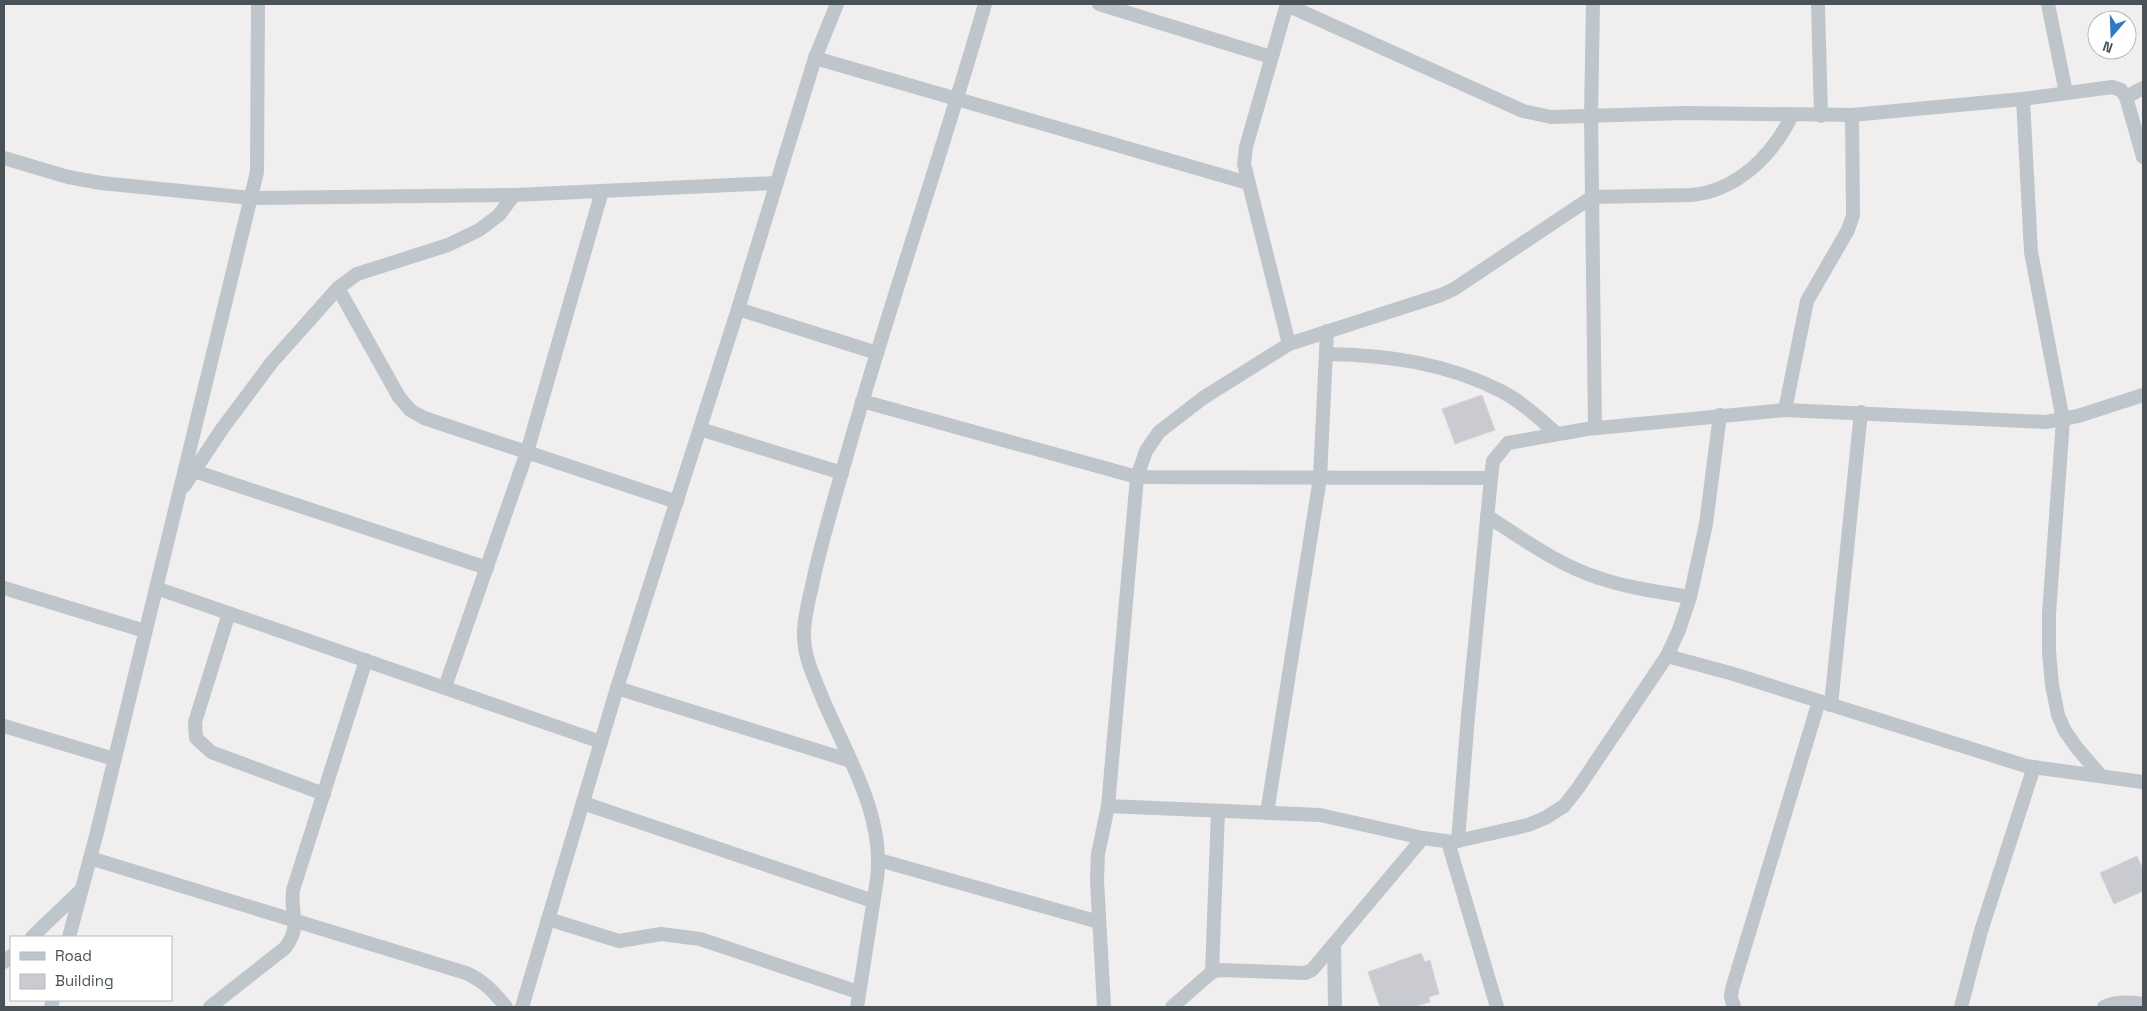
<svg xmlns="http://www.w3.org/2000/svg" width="2147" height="1011" viewBox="0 0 2147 1011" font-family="'Space Grotesk',sans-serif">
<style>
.building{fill:#c9cbd0;stroke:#d3d5d9}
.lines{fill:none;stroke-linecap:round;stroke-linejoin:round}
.street{stroke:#bec6cb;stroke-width:14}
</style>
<rect width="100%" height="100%" fill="#f0eeee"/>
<!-- building -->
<g class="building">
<polygon points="1482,395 1495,430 1455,444 1442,409"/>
<polygon points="2137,856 2143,869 2143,891 2114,904 2100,873"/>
<polygon points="1421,953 1425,962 1430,960 1439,994 1429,997 1430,1002 1414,1007 1380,1007 1368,972"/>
</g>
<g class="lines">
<!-- street -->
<g class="street">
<polyline points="1099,4 1271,57"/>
<polyline points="1287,4 1246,147 1244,164 1289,344"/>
<polyline points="1593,4 1591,116 1595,428"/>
<polyline points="1818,4 1821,116"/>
<polyline points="2048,4 2066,93"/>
<polyline points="1287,5 1523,111 1551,117 1685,113 1852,115 2023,99 2112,87 2121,90 2126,97 2143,157"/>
<polyline points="815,58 1248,183"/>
<polyline points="2126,97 2143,88"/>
<polyline points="2023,99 2031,252 2063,420 2049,614 2049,651 2052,685 2058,715 2065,731 2077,748 2101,776"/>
<polyline points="4,158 68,177 101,183 251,198 514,195 776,183"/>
<polyline points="338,288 399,397 410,410 424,418 677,502"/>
<polyline points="738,309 877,353"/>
<path d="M1326 354C1388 355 1447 363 1503 392 1523 403 1540 419 1557 434"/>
<polyline points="862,401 1137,477 1491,478"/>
<polyline points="1785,410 1807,301 1848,230 1853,215 1852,115"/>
<polyline points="700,429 842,473"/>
<polyline points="194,471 487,568"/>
<polyline points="184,486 222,429 272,362 338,288 357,274 448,245 479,230 499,215 514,195"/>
<path d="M1487 516C1523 539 1558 565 1599 578 1628 588 1660 592 1690 597"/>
<polyline points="4,588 145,631"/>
<polyline points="156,588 601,742"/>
<polyline points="229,613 195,722 196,738 211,752 324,794"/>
<polyline points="1667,656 1730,673 2026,766 2143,782"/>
<polyline points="445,687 527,452 602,191"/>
<polyline points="617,688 851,761"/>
<polyline points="1831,705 1861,412"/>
<polyline points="4,726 114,759"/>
<polyline points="583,803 873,901"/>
<polyline points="1108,806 1320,815 1423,838 1453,842 1528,825 1545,818 1564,806 1578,788 1667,656 1679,630 1690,597 1706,524 1720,415"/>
<polyline points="1267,813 1320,478 1327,331"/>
<polyline points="1458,841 1468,716 1491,478 1493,461 1508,443 1587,429 1785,410 2046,422 2078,416 2143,395"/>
<polyline points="1448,842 1497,1007"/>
<path d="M90 858 466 973C484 981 494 992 506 1007"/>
<polyline points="879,860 1099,922"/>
<polyline points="548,919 619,941 661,934 700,939 858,992"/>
<polyline points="32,937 81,890"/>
<polyline points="69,937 96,836 257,172 258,4"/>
<polyline points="1334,944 1335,1007"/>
<polyline points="4,962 11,956"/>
<polyline points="1212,972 1218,811"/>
<polyline points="51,1007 53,1000"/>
<path d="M210 1007 285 948C302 926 290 915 293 890L366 660"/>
<polyline points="522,1007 617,688 738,309 815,58 837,4"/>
<path d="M857 1007 877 879C885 814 846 755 822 697 813 675 803 655 804 631 805 611 811 592 815 572 825 529 838 486 850 444 892 296 943 151 985 4"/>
<path d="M1104 1007 1097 880 1098 854 1108 806 1137 477 1146 451 1159 432 1203 398 1289 344 1441 295 1454 289 1592 197 1691 195C1737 191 1773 155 1792 115"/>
<polyline points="1172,1007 1212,972 1219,970 1305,973 1312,970 1423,838"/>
<polyline points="1734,1007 1731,997 1732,989 1819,701"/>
<polyline points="1961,1007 1981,931 2034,767"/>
<path d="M2104 1007C2116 1001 2130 1002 2143 1004"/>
</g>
</g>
<!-- border -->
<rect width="2147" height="1011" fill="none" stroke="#495259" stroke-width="10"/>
<!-- legend -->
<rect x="10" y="936" width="162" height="65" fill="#ffffff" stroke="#b6babd"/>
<rect x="20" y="952" width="25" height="8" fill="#bec6cb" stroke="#b6babd"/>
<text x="55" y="961" font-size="15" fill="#495259">Road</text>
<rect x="20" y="974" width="25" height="15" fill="#c9cbd0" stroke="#b6babd"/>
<text x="55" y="986" font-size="15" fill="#495259">Building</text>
<!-- north arrow -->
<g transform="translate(2112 35) rotate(199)"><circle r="24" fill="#ffffff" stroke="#b6babd"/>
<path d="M0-4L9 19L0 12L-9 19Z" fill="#2e77ca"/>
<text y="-8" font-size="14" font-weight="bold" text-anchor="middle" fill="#495259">N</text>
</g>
</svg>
